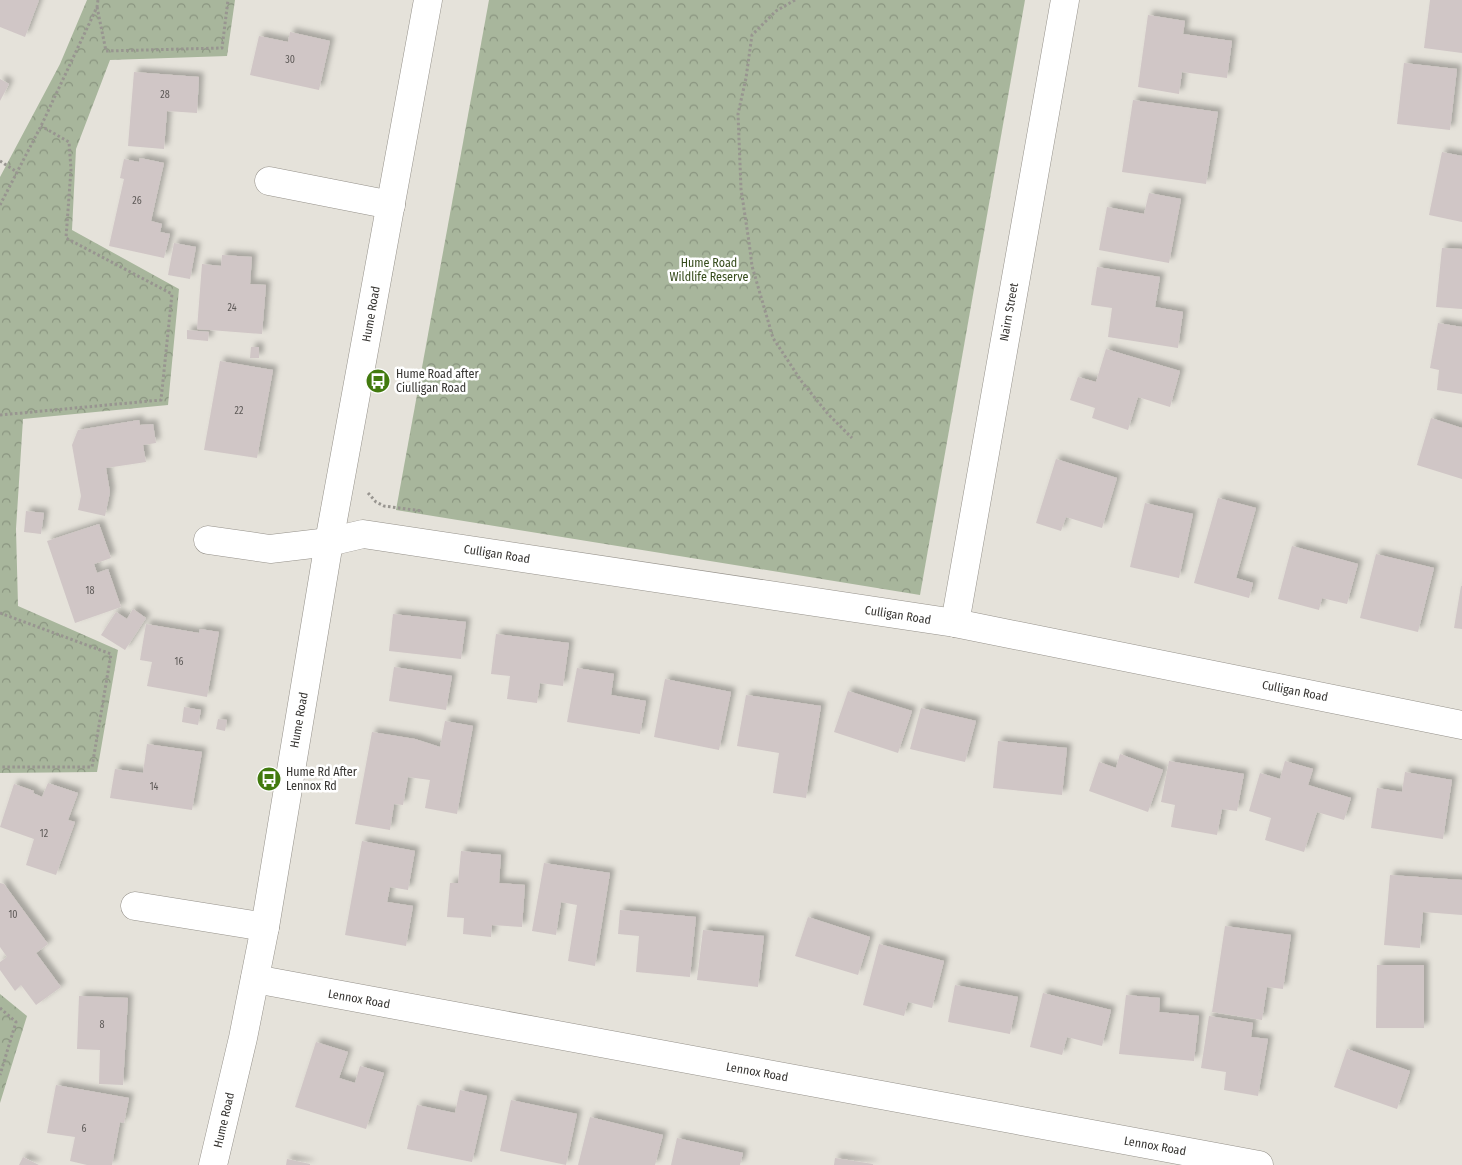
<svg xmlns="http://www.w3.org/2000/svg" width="1462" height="1165" viewBox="0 0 1462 1165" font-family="'Fira Sans Condensed',sans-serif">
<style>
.park{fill:url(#park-crowns)}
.building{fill:#d0c6c6;filter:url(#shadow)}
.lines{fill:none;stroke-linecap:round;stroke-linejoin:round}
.minor-casing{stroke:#95918a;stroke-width:29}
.tertiary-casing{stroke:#95918a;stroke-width:29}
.path{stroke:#989590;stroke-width:3;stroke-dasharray:2.5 2.5;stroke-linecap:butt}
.minor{stroke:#fff;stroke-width:28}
.tertiary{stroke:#fff;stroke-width:28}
.labels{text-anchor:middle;stroke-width:5;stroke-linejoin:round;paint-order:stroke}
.number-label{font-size:10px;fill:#5e5a58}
.park-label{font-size:12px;fill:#364c1c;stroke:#fff}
.street-label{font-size:12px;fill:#383633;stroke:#fff}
.poi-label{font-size:12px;fill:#383633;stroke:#fff;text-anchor:start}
</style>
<defs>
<pattern id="park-crowns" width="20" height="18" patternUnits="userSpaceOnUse" patternTransform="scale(1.25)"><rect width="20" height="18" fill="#a8b69c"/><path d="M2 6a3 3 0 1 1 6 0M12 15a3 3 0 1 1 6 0" fill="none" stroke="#8a9580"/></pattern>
<filter id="shadow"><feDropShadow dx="4.5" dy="-4.5" stdDeviation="2.5" flood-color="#0004"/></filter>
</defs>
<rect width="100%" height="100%" fill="#e5e2da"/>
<!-- park -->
<g class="park">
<polygon points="87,0 235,0 227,56 110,60 76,149 72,230 179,289 168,405 23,419 16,529 18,606 118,650 97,772 0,773 0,177 60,64"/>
<polygon points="489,0 1025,0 920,595 396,510"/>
<polygon points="0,994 27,1016 0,1103"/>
</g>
<!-- building -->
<g class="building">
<polygon points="0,0 39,0 25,37 0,27"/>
<polygon points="1430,0 1462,0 1462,53 1424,48"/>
<polygon points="1148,15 1185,21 1183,34 1232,41 1227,78 1182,72 1179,94 1138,87"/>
<polygon points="290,32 330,41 319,90 250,75 259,36 288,42"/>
<polygon points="1404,63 1457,69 1450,130 1397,124"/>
<polygon points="134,72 199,77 197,113 167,111 164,149 128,146"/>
<polygon points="0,79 9,84 0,101"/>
<polygon points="1133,100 1218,112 1206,184 1122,172"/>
<polygon points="1442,152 1462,156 1462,222 1429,215"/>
<polygon points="140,158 164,163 151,221 162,224 160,232 170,234 164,258 109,246 124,179 120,178 124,159 139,162"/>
<polygon points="1149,193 1181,199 1169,263 1099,250 1107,207 1144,214"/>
<polygon points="174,243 196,247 190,279 168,275"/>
<polygon points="1442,248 1462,249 1462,309 1436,307"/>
<polygon points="222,255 252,257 250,284 266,285 262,334 197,329 202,264 221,266"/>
<polygon points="1097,267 1160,277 1155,307 1183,312 1178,348 1108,337 1112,308 1091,305"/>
<polygon points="1438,323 1462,327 1462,394 1437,390 1439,370 1430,368"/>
<polygon points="187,330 209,332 208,341 187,339"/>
<polygon points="251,347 259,347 259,358 250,358"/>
<polygon points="1106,349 1180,371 1170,407 1138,397 1128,430 1092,418 1095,408 1070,400 1078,377 1096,382"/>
<polygon points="220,361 273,370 257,458 204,450"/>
<polygon points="1431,418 1462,428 1462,479 1417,465"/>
<polygon points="139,420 140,425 153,424 156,443 143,445 146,462 106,468 110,492 105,516 78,510 81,496 72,445 78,430"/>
<polygon points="1056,459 1117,478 1102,528 1066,517 1061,531 1036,523"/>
<polygon points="1218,498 1256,508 1236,578 1253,583 1249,598 1194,583"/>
<polygon points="1145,503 1193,514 1179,578 1130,567"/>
<polygon points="26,511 44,513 41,534 24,532"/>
<polygon points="99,524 111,558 94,564 97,573 108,569 121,607 75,623 47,541"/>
<polygon points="1292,546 1358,564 1347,604 1322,598 1319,610 1278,599"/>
<polygon points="1376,554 1434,568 1418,632 1360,618"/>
<polygon points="1461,586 1462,586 1462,629 1454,628"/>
<polygon points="133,609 146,618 125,650 101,635 116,612 127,619"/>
<polygon points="393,614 466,622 461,659 389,651"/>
<polygon points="146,624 199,633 200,629 219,632 207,697 147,686 152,662 140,660"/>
<polygon points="496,634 569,643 563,686 540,683 537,703 507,699 510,676 491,674"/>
<polygon points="394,667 452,676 446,710 389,701"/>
<polygon points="577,668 614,674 611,695 646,701 640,734 567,722"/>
<polygon points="665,679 731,692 719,750 654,737"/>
<polygon points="848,691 912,711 898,753 834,732"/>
<polygon points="746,695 821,706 806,798 773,793 779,753 737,746"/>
<polygon points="184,707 201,710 198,725 182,722"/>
<polygon points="921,708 976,721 965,762 910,749"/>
<polygon points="218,719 227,720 225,731 216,729"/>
<polygon points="445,721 473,726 457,814 425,808 430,780 408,777 403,805 394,804 390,830 355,824 372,732 415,739 440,747"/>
<polygon points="998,741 1067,748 1062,795 993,788"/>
<polygon points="147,744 202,752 192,810 110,798 115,769 143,773"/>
<polygon points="1120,754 1163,770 1148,812 1089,791 1099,762 1116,768"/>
<polygon points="1169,761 1244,774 1237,811 1222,809 1217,835 1171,827 1175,805 1161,802"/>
<polygon points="1285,761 1313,769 1308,785 1351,798 1344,820 1317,812 1304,852 1265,840 1271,818 1249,811 1260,773 1280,779"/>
<polygon points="1405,772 1452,780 1443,839 1371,828 1377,788 1402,792"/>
<polygon points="48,783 78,793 68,820 75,822 56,875 26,865 34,839 0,827 14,784 34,791 33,793 42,797"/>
<polygon points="362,841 415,851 408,890 390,887 387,902 413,906 406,946 345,935"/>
<polygon points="461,851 501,855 499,883 525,885 522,927 492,925 491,937 463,934 464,918 447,917 450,883 458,883"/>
<polygon points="544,863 610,873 595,966 568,961 577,905 561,902 556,935 532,931"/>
<polygon points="1390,875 1462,880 1462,915 1423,912 1420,948 1384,945"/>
<polygon points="0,883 4,884 48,944 36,953 61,987 36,1005 21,985 15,991 0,970 0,962 7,957 0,947"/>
<polygon points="620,910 696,917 690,977 636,972 639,936 618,934"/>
<polygon points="808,917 870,937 858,975 795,956"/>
<polygon points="1225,926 1291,935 1283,989 1267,987 1262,1020 1212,1012"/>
<polygon points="703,930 764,936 758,987 697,980"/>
<polygon points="879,944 944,961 932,1008 908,1002 904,1016 863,1005"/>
<polygon points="1377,965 1424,965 1424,1028 1376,1028"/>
<polygon points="955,985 1018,997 1010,1034 948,1022"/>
<polygon points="1043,993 1111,1010 1102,1046 1067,1037 1062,1055 1030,1047"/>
<polygon points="1126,995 1160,998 1159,1012 1199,1016 1194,1061 1119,1054"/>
<polygon points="79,996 128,998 123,1085 99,1084 100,1050 77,1049"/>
<polygon points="1209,1016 1253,1023 1251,1037 1268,1039 1258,1096 1224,1090 1226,1072 1201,1068"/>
<polygon points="316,1042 348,1052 339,1078 355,1083 360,1066 384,1073 366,1129 295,1107"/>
<polygon points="1347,1049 1410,1071 1397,1109 1334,1087"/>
<polygon points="56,1085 129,1098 124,1123 120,1122 112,1165 87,1165 70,1161 75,1137 47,1133"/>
<polygon points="460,1090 487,1096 472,1162 407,1149 417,1105 455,1113"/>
<polygon points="511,1100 577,1114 566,1165 500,1151"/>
<polygon points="590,1117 663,1135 655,1165 578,1165"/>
<polygon points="677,1138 743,1153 740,1165 671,1165"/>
<polygon points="23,1157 39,1165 19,1165"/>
<polygon points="835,1158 873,1164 873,1165 834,1165"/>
<polygon points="287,1159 310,1164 310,1165 286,1165"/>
</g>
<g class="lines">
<defs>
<g id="minor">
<polyline points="269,181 391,205"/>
<polyline points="208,540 270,549 329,542 363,534 955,623 1462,725"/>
<polyline points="955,623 1065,0"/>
<polyline points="135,906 265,927"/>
<polyline points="255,979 1259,1165"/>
</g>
<polyline id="tertiary" points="213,1165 243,1038 265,927 329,542 428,0"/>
</defs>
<!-- minor casing -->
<use href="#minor" class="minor-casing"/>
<!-- tertiary casing -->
<use href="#tertiary" class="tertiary-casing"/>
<!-- path -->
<g class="path">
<polyline points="795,0 776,11 752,35 746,78 738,114 741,189 749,242 752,266 773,338 802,382 828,414 852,438"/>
<polyline points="97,7 106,51 222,48 228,0"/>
<polyline points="0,161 17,172"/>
<polyline points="0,205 41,126 97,7 98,0"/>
<polyline points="0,415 161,400 172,294 66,238 71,169 69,142 41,126"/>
<polyline points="368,493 376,502 384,506 422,511"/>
<polyline points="0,613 111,654 92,767 0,767"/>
<polyline points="0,1008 16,1022 0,1075"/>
</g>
<!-- minor -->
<use href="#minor" class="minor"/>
<!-- tertiary -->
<use href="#tertiary" class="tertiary"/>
</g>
<!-- icons -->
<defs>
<symbol id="bus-disc" viewBox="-11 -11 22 22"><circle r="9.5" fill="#427a0e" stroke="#fff"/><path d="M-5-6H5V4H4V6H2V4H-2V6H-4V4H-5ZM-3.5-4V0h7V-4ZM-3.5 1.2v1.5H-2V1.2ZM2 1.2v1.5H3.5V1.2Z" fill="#fff"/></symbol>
</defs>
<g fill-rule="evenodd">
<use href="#bus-disc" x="364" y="367" width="28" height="28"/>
<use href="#bus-disc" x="255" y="765" width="28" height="28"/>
</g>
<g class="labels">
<!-- number labels -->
<g class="number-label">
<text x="290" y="63">30</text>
<text x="165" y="98">28</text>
<text x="137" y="204">26</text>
<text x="232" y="311">24</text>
<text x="239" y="414">22</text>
<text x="90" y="594">18</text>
<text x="179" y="665">16</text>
<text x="154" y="790">14</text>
<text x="44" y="837">12</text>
<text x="13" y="918">10</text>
<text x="102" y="1028">8</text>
<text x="84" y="1132">6</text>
</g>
<!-- park labels -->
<g class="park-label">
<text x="709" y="267">Hume Road<tspan x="709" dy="14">Wildlife Reserve</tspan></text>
</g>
<!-- street labels -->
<g class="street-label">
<text transform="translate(1009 312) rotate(-80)" y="4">Nairn Street</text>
<text transform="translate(371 314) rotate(-80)" y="4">Hume Road</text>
<text transform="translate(497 554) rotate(9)" y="4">Culligan Road</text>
<text transform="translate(898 615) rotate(9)" y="4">Culligan Road</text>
<text transform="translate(1295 691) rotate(11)" y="4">Culligan Road</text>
<text transform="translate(299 720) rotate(-80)" y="4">Hume Road</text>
<text transform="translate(359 999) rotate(10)" y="4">Lennox Road</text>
<text transform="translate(757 1072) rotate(10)" y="4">Lennox Road</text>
<text transform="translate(224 1120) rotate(-77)" y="4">Hume Road</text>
<text transform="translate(1155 1146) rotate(10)" y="4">Lennox Road</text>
</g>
<!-- poi labels -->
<g class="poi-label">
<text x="396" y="378">Hume Road after<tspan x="396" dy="14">Ciulligan Road</tspan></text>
<text x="286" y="776">Hume Rd After<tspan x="286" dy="14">Lennox Rd</tspan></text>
</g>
</g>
</svg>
